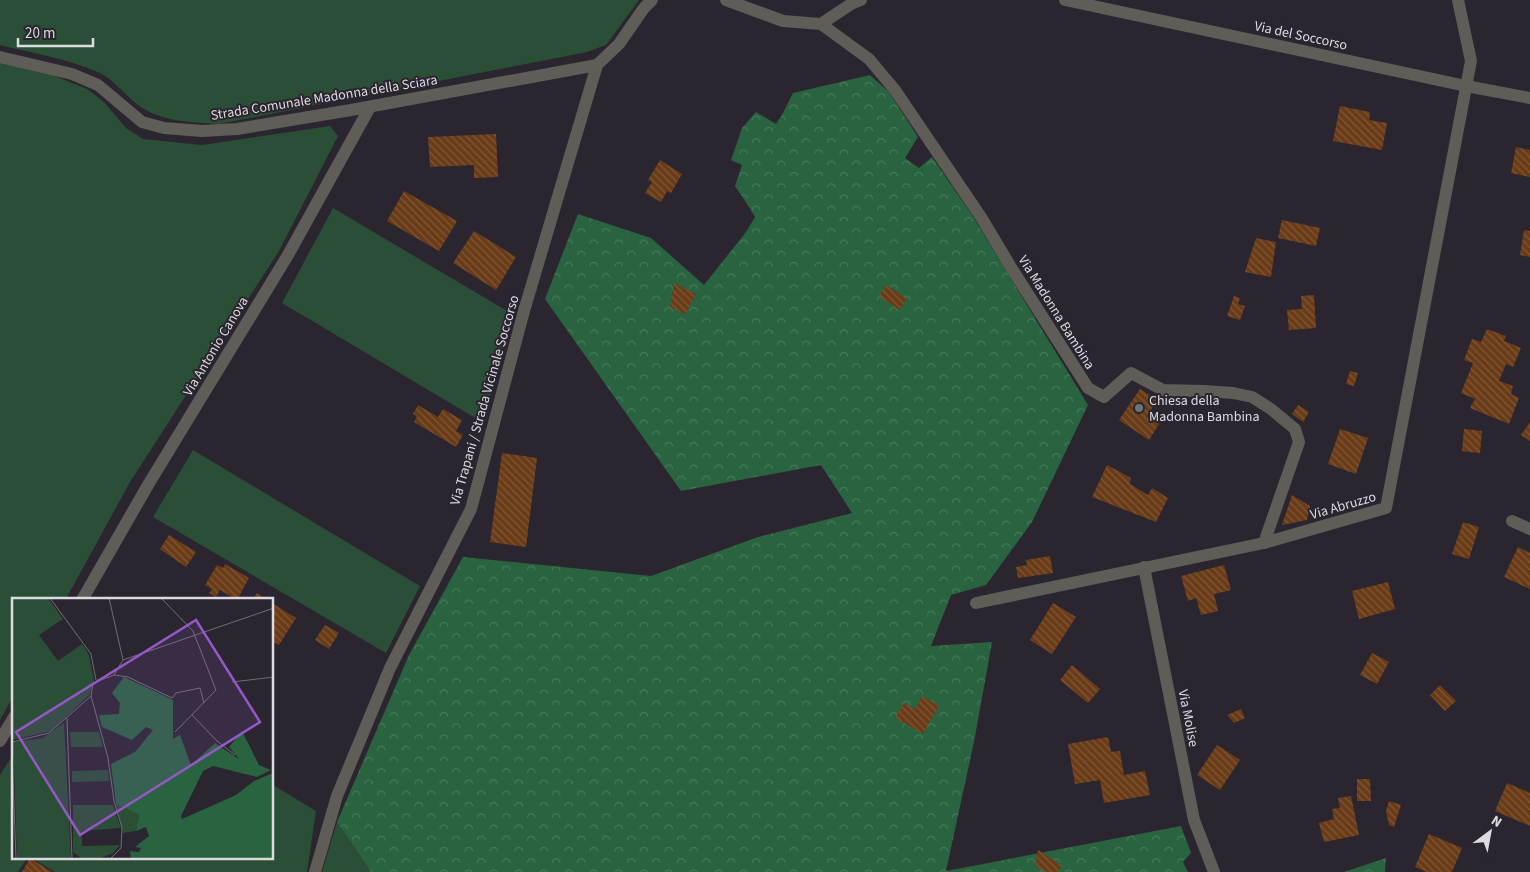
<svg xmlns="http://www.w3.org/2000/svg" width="1530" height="872" viewBox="0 0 1530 872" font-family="'Source Sans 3',sans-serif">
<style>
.green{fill:#2b4e37}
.forest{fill:url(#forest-crowns)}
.building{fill:url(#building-back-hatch)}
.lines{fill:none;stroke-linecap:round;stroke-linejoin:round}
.street{stroke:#605c58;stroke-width:12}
.worship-dot{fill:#6b7280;stroke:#2a252e;stroke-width:2}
.labels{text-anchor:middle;stroke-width:4;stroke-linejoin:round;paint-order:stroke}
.street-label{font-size:14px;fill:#dddae0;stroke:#2a252e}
.poi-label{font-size:14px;fill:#dddae0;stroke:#2a252e;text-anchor:start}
.inset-road{fill:none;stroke:#726d75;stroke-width:1}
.view{fill:#9458c7;fill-opacity:0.15;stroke:#9458c7;stroke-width:2.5}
.inset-edge{fill:none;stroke:#dddae0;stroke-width:2.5}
</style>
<defs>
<pattern id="forest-crowns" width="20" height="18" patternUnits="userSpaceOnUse" patternTransform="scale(1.25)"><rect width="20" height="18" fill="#296340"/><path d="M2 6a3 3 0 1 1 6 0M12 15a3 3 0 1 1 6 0" fill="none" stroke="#48795b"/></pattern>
<pattern id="building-back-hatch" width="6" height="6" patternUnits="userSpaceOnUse" patternTransform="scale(1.25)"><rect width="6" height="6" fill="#6a3b17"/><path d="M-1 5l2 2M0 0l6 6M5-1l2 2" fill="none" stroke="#7f5738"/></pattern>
</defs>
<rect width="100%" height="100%" fill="#2a252e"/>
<!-- green -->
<g class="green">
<path d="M0 0H639L606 45 587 52 219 124C191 122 161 122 138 105 126 96 113 79 100 73 68 59 33 53 0 45Z"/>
<polygon points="0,63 55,76 87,89 104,102 126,128 143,139 202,145 330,126 338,136 279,251 130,482 66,599 14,600 14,695 0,720"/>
<polygon points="333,208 514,315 482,422 282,303"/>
<polygon points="193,450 420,586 386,653 153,517"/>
<polygon points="14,753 14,858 27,858 18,872 0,872 0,775"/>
<polygon points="273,785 316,811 307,872 55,872 32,858 272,858"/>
<polygon points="337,822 371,872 322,872"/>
</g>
<!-- forest -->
<g class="forest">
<polygon points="870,75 889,92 918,137 905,158 919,168 932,157 974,218 1088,405 1032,522 986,585 951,595 931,646 992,642 974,742 946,871 1181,826 1191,853 1183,862 1188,872 371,872 337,822 409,655 463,557 651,576 758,537 852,513 821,465 681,491 545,299 578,214 651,238 704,285 746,232 755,217 749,207 735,186 742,165 731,160 742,128 756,112 776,124 783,113 793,93"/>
<polygon points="1386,858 1385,872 1344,872"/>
</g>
<!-- building -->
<g class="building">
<polygon points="1340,106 1370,112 1369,120 1387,123 1382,150 1333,141"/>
<polygon points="496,134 498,177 474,178 474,165 430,167 428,137"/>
<polygon points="1516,147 1530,150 1530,177 1511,173"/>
<polygon points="660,160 682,174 671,193 667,191 661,202 645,193 652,182 648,180"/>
<polygon points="404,191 457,221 439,251 387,221"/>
<polygon points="1282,220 1320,228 1316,246 1278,238"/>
<polygon points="1524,230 1530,231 1530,257 1520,255"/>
<polygon points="474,231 516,257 496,290 453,263"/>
<polygon points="1256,238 1276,242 1271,277 1245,272"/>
<polygon points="674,283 696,294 685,314 670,307"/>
<polygon points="887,285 907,299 899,310 879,296"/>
<polygon points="1314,295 1316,328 1289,330 1287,310 1302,309 1301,296"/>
<polygon points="1234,296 1240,298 1238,304 1245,306 1240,320 1227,316"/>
<polygon points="1487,329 1506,336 1504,341 1521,348 1513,367 1506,364 1499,381 1513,386 1511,394 1519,398 1509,424 1470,408 1475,399 1461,393 1473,363 1464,360 1472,339 1481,342"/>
<polygon points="1350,371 1358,373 1354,386 1346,384"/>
<polygon points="1140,389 1157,400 1147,416 1159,424 1149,440 1119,420"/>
<polygon points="418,405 438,417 443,409 462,420 456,431 463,435 456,447 414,422 417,416 413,414"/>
<polygon points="1298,405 1309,412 1303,422 1292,414"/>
<polygon points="1530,422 1530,441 1521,435"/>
<polygon points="1340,429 1368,438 1356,474 1328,464"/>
<polygon points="1464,429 1482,431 1480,453 1462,451"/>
<polygon points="502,453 537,458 526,547 490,542"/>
<polygon points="1107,465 1131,478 1130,484 1148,495 1152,488 1168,498 1156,522 1092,497"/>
<polygon points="1292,495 1310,506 1307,520 1282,525"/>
<polygon points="1463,522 1479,527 1469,559 1452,554"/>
<polygon points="169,535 196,552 186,567 160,549"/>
<polygon points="1518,547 1530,553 1530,589 1504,577"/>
<polygon points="1050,556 1053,573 1018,578 1016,567 1027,565 1026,560"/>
<polygon points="225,564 249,578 237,600 220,590 216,597 209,593 212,589 205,585 217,565 223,568"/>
<polygon points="1224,565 1231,590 1214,594 1218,611 1201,615 1196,598 1188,601 1181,576"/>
<polygon points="1388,582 1395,609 1359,619 1352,591"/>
<polygon points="257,593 268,600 252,600"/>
<polygon points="272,603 296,618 279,645 272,641"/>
<polygon points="1053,603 1076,617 1052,654 1030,640"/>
<polygon points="325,625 339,633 329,649 315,640"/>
<polygon points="1372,653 1389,662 1377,684 1360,675"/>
<polygon points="1072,665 1100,689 1088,703 1060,680"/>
<polygon points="1440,685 1456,701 1445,711 1430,695"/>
<polygon points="922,696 939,706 923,734 895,718 904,703 915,709"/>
<polygon points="1241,709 1245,718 1234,723 1227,715"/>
<polygon points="1108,737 1111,752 1120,751 1124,775 1145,771 1150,795 1104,803 1100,780 1075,784 1068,744"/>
<polygon points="1217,745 1240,760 1220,790 1197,775"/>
<polygon points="1357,779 1370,779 1371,801 1357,801"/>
<polygon points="1507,783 1530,793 1530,826 1495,811"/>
<polygon points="1351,796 1359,835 1324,842 1319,823 1334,819 1332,809 1340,808 1338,798"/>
<polygon points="1389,801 1401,805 1394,827 1389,825 1386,811"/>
<polygon points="1429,834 1462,848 1452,872 1427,872 1415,867"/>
<polygon points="1038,850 1062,866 1057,872 1046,872 1035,865"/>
<polygon points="30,858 52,872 22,872"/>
</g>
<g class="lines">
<!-- street -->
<g class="street">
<polyline points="726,0 783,21 821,24 851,4 861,0"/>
<polyline points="1065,0 1466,86 1530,98"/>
<polyline points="821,24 869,59 895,90 981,217 1012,269 1088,388 1104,397 1131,373 1163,390 1205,391 1233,393 1252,397 1271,409 1295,429 1299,442 1264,543"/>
<polyline points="0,57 72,74 98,85 142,122 164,128 202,131 237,129 351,110 597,65"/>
<polyline points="1512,521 1530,529"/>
<polyline points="1144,567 1194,820 1214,872"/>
<polyline points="82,600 148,485 288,255 370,107"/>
<polyline points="976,603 1264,543 1386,508 1471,61 1458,0"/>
<polyline points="0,741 14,717"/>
<polyline points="315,872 337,796 390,668 471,509 524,311 597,65 619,44 644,8 652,0"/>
</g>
</g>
<!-- markers -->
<circle class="worship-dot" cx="1139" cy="408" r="5"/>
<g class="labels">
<!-- street labels -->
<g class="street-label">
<text transform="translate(1301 35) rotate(12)" y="5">Via del Soccorso</text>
<text transform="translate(324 97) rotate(-9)" y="5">Strada Comunale Madonna della Sciara</text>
<text transform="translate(1057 312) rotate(58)" y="5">Via Madonna Bambina</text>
<text transform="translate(215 346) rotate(-59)" y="5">Via Antonio Canova</text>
<text transform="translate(484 400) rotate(-74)" y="5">Via Trapani / Strada Vicinale Soccorso</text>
<text transform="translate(1343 505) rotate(-16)" y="5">Via Abruzzo</text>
<text transform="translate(1189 718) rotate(79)" y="5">Via Molise</text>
</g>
<!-- poi labels -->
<g class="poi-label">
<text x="1149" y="405">Chiesa della<tspan x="1149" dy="16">Madonna Bambina</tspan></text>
</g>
</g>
<!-- overview -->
<g transform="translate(12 598)">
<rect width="261" height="261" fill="#2a252e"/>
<path d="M0 0H36L51 21 27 37 46 63 70 46 77 57 82 83 77 97 39 133 0 142ZM52 125 59 261H5L1 144 31 140ZM58 134H87L91 149H59ZM96 172 97 183 60 184V173ZM104 206 127 217 124 233 111 235ZM61 207H101L109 230 70 233V248L108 247 101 255 86 261 69 260 61 254Z" fill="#2b4e37"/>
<path d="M112 79 161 102V141L168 137 179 167 203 145 227 161 217 149 230 133 247 167 259 172 245 179 201 168 191 173 169 218 170 221 224 197 242 183 261 175V261H119L118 253 127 254 129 250 123 249 137 238 134 229 124 233 127 217 104 206 99 166 123 154 141 132 134 129 120 142 90 129 87 117 107 116 108 105 100 95Z" fill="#296340"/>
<path class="inset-road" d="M38 0 79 56 84 82M97 0 111 62M149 0 181 33 204 92 163 134M102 77 116 79 160 100 164 95 188 90 192 105M220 84 262 79M180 117 205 143 223 157M55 120 60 261M0 144 37 135 79 98M0 155 4 261M98 261 109 250 110 230 102 203 96 160 79 98 81 85 102 77 111 62 262 10"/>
<path class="view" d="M184 22 248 124 68 237 4 134Z"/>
<rect width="261" height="261" class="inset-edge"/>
</g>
<!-- north arrow -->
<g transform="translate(1490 832) rotate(32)" stroke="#2a252e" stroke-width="4" paint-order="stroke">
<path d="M0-4L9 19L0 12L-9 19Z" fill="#dddae0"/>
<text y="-8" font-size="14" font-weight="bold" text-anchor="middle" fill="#dddae0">N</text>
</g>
<!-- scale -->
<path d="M18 38v8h75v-8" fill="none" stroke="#dddae0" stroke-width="2.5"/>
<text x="25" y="38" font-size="15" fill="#dddae0" stroke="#2a252e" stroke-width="4" paint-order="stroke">20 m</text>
</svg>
